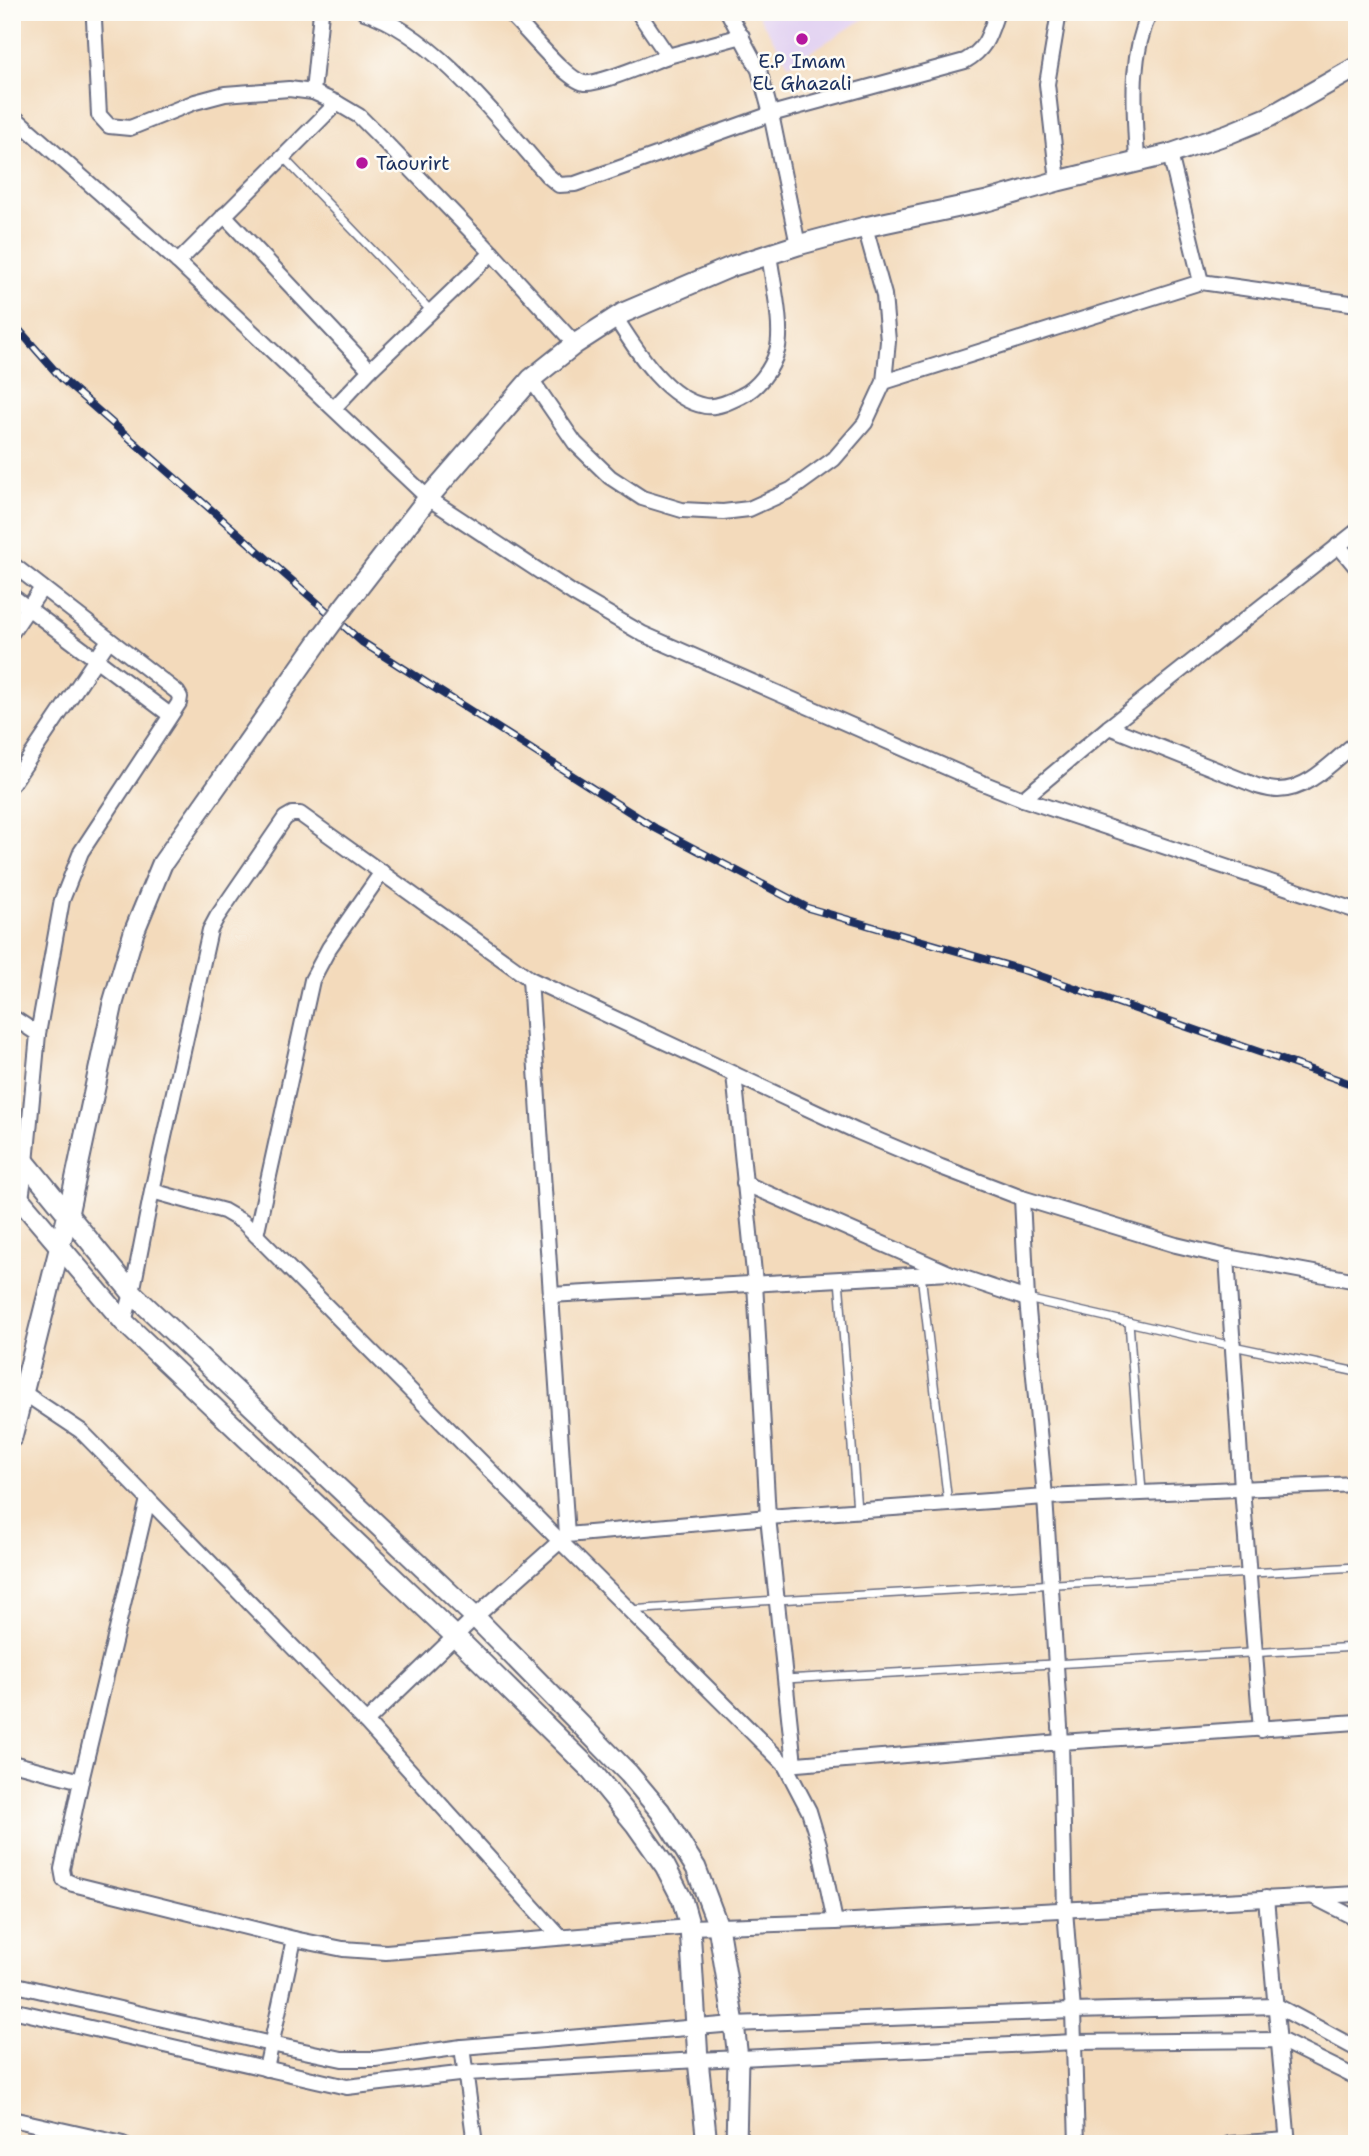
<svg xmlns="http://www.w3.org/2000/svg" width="1369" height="2156" viewBox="0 0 1369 2156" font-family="'Shantell Sans',sans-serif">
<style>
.built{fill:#e3d3f2}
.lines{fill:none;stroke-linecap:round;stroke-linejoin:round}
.lane-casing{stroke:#676b7f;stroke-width:10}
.street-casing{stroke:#676b7f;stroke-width:18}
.secondary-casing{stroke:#676b7f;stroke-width:23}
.lane{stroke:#fff;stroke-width:7}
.street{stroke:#fff;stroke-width:14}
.secondary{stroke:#fff;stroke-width:19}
.rail-casing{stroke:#1b2f5e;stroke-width:8}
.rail{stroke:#fdfcf7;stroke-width:5;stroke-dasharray:16;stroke-linecap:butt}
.secondary-bridge-casing{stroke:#676b7f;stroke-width:23;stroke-linecap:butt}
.secondary-bridge{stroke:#fff;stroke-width:19}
.poi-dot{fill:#b5179e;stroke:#fdfcf7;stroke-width:2.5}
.labels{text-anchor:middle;stroke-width:5;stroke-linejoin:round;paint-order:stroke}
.poi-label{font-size:19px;fill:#1b2f5e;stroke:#fdfcf7}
</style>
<rect width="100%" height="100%" fill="#fdfcf7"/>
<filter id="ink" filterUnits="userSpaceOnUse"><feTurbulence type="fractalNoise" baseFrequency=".0143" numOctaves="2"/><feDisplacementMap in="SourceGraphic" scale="14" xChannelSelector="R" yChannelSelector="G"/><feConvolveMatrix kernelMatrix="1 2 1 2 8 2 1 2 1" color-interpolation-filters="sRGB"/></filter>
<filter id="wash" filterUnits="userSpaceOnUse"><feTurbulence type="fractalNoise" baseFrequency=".00686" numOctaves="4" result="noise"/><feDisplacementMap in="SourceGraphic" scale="28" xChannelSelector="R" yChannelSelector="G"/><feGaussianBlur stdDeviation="1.57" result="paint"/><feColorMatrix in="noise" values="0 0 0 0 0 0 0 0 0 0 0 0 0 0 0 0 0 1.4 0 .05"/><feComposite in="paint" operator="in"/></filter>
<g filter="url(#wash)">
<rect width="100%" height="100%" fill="#f3dabb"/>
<!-- built -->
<polygon class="built" points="756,12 875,12 789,65"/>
</g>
<g filter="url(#ink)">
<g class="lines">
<defs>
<g id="lane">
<polyline points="282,156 431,311"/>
<polyline points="921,1274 948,1503"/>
<polyline points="839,1279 857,1510"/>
<polyline points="1027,1299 1233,1346 1357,1372"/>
<polyline points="1129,1322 1142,1492"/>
<polyline points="630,1610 776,1600 1357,1567"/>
<polyline points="785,1679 1357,1647"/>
</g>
<g id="street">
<polyline points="97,12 94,20 99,115 109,126 130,128 195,102 225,94 289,89 313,92 337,103 359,116 379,136 492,253 575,344"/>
<path d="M364 12C433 33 500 121 547 175L559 185 575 184 771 114 965 61C987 48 989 35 997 12"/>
<path d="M508 12C526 28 565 79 584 83 599 85 651 62 668 56L638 12"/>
<polyline points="728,12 759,70 771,114 798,245"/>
<polyline points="668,56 742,36"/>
<polyline points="313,92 321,12"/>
<polyline points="12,115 178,262 428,498 574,594 643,634 980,782 1023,799 1357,911"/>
<polyline points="1170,154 1201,282"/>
<path d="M1137 162C1135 112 1128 59 1150 12"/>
<polyline points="1058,181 1047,84 1059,12"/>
<polyline points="224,215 370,370 492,253"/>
<polyline points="178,262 337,103"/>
<path d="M615 317C635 348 665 399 705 406 717 408 731 401 741 396 758 388 772 369 777 351 784 327 772 279 769 254"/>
<polyline points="531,379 575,443 610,477 642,498 682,510 723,512 749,509 791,490 834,459 865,423 884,382 888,341 884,295 865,227"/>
<polyline points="884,382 1201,282 1357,304"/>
<polyline points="334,408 370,370"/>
<polyline points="1338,545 1357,568"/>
<polyline points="12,564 177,692 180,697 179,703 81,852 62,900 38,1034 26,1163 21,1199"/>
<polyline points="12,596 170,715"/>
<polyline points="12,632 42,588"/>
<path d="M1109 727 1257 786C1264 788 1271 790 1278 790 1309 790 1334 760 1357 742"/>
<polyline points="12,784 109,640"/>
<polyline points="1023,799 1109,727 1357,531"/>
<polyline points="12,1017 38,1034"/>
<polyline points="734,1074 755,1283 768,1517 794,1764"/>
<polyline points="744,1183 949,1273 1027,1299"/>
<polyline points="152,1191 224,1211 243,1222 560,1541 785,1765 1061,1742 1357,1722"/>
<polyline points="1022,1198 1027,1299 1045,1497 1061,1742 1065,1910 1073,2011 1077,2144"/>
<polyline points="256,1235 312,980 329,948 382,872"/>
<polyline points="1227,1257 1242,1488 1261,1730"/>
<polyline points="550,1295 949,1273"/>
<polyline points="124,1322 132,1293 152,1191 210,930 217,917 285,818 292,814 300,814 530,979 856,1131 941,1167 1022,1198 1176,1245 1227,1257 1357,1281"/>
<polyline points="24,1393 81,1431 148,1499 366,1722 560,1937"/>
<polyline points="148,1499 81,1781 62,1869 64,1880 73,1884 294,1939 343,1949 386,1952 690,1927 835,1922 1357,1894"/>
<polyline points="567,1535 768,1517 1045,1497 1357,1484"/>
<polyline points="366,1722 475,1617 567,1535 530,979"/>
<polyline points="12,1763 81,1781"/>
<polyline points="785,1765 809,1811 819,1844 835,1922"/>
<polyline points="1314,1897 1357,1919"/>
<polyline points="1266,1898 1288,2144"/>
<polyline points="12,1984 271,2044 342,2059 375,2059 462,2047 734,2024 1073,2011 1277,2006 1357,2049"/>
<polyline points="12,2010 347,2087 467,2073 698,2060 1074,2042 1280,2040 1357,2078"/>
<polyline points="462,2047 475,2144"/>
<polyline points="266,2069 294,1939"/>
<polyline points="12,2119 123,2144"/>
<polyline points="1229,2144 1288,2140"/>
</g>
<g id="secondary">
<polyline points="343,608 428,498 531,379 575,344 623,313 733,266 798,245 865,227 987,201 1058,181 1170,154 1228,134 1269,117 1357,67"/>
<polyline points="12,1151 26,1163 132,1293 475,1617 629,1774 660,1811 696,1868 718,1926 734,2024 738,2058 736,2144"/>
<polyline points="12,1190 124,1322 455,1636 591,1770 636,1825 665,1866 682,1899 690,1927 698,2060 707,2144"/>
<polyline points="12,1437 68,1214 113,1003 134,932 162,864 321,638"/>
</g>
</defs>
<!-- lane casing -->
<use href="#lane" class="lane-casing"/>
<!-- street casing -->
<use href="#street" class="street-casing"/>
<!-- secondary casing -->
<use href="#secondary" class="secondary-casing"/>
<!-- lane -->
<use href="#lane" class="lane"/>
<!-- street -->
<use href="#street" class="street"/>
<!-- secondary -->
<use href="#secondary" class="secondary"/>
<defs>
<polyline id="rail" points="12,322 62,379 362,642 655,828 808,908 1026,971 1357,1086"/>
</defs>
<!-- rail casing -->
<use href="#rail" class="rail-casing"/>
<!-- rail -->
<use href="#rail" class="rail"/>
<defs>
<polyline id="secondary-bridge" points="321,638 343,608"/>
</defs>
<!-- secondary-bridge casing -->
<use href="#secondary-bridge" class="secondary-bridge-casing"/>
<!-- secondary-bridge -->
<use href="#secondary-bridge" class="secondary-bridge"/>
</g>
</g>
<!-- markers -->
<g class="poi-dot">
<circle cx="802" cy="39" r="7"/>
<circle cx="362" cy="163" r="7"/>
</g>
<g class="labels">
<!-- poi labels -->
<g class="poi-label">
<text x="802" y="68">E.P Imam<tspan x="802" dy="22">EL Ghazali</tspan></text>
<text x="376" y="170" text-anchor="start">Taourirt</text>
</g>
</g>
<!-- margin -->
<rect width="1369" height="2156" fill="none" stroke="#fdfcf7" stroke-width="42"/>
</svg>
